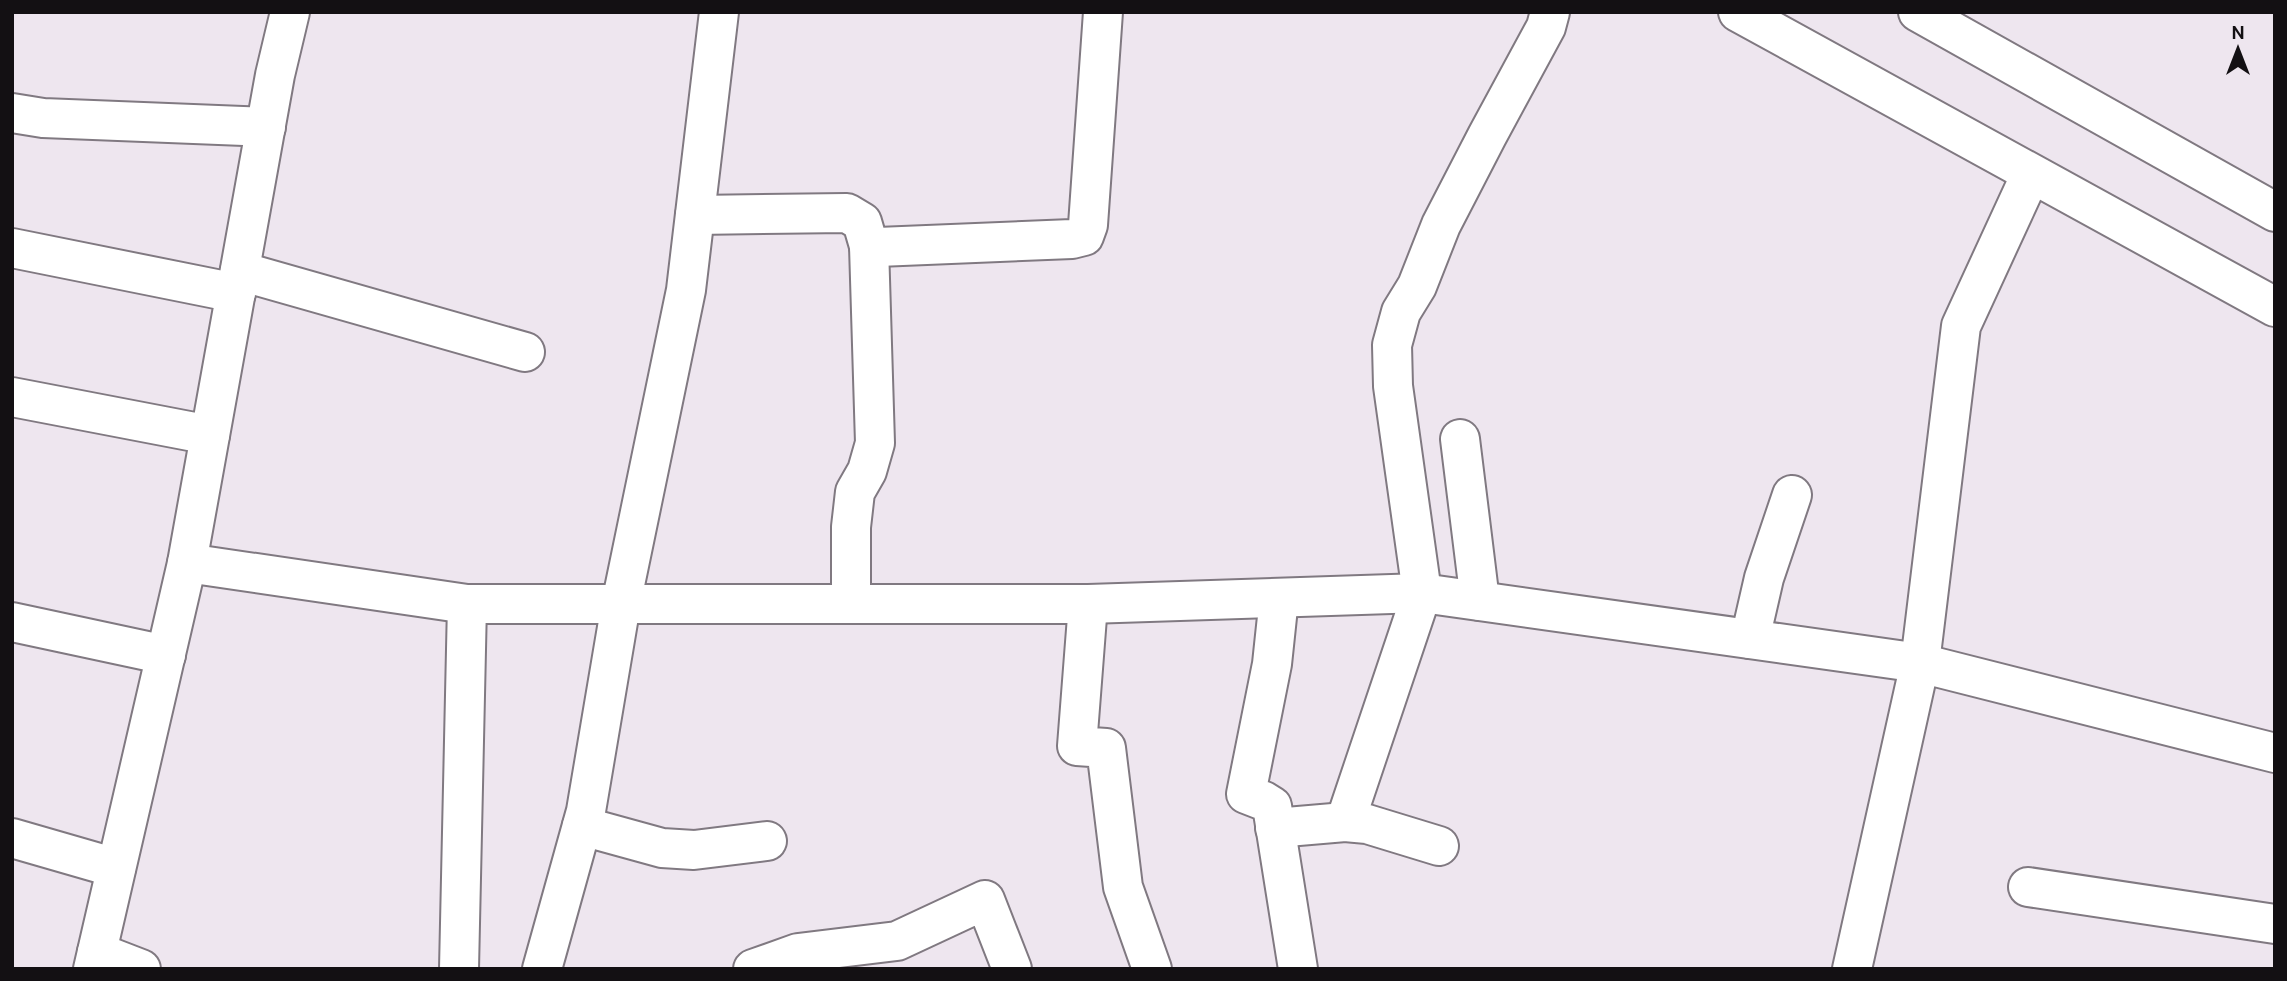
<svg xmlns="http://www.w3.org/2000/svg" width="2287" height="981" viewBox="0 0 2287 981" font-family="Overpass,sans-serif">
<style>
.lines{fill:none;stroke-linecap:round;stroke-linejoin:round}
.street-casing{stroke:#807981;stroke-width:42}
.street{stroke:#fff;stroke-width:38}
</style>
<rect width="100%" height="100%" fill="#eee6ef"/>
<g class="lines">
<defs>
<g id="street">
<polyline points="1738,12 2275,307"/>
<polyline points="1918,12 2275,212"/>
<polyline points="12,113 43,118 266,127"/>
<polyline points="695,215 847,213 862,222 869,246 878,247 1072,239 1084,236 1088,225 1103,12"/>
<polyline points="12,248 236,293"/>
<polyline points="240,271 525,352"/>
<polyline points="12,397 210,435"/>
<polyline points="1460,439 1480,601"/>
<polyline points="187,563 467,604 1088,604 1422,593 1920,663 2275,753"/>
<polyline points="1279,598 1272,664 1246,794 1264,801 1272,806 1298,969"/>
<polyline points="851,604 851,527 855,492 867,471 875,443 869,246"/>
<polyline points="1088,604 1077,746 1106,748 1123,887 1152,969"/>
<polyline points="12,622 166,655"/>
<polyline points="1750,639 1764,578 1792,495"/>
<polyline points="1345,822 1422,593 1393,386 1392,345 1401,312 1417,286 1441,225 1487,136 1546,27 1550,12"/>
<polyline points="582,826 662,848 694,850 767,841"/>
<polyline points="1275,828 1345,822 1367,824 1439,846"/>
<polyline points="12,838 116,868"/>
<polyline points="2028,887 2275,924"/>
<polyline points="97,952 141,969"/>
<polyline points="93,969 187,563 275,75 290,12"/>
<polyline points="459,969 467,604"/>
<polyline points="542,969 586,811 621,604 686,290 719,12"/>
<polyline points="753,969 798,953 897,941 985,900 1012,969"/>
<polyline points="1852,969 1920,663 1961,326 2031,174"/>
</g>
</defs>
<!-- street casing -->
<use href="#street" class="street-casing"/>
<!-- street -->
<use href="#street" class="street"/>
</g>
<!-- border -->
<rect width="2287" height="981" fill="none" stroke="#131013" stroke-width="28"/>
<!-- north arrow -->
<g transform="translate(2238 49)" stroke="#eee6ef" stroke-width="5" paint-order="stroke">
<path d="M0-5L12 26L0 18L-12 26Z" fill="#131013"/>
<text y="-10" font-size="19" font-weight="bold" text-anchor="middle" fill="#131013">N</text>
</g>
</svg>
